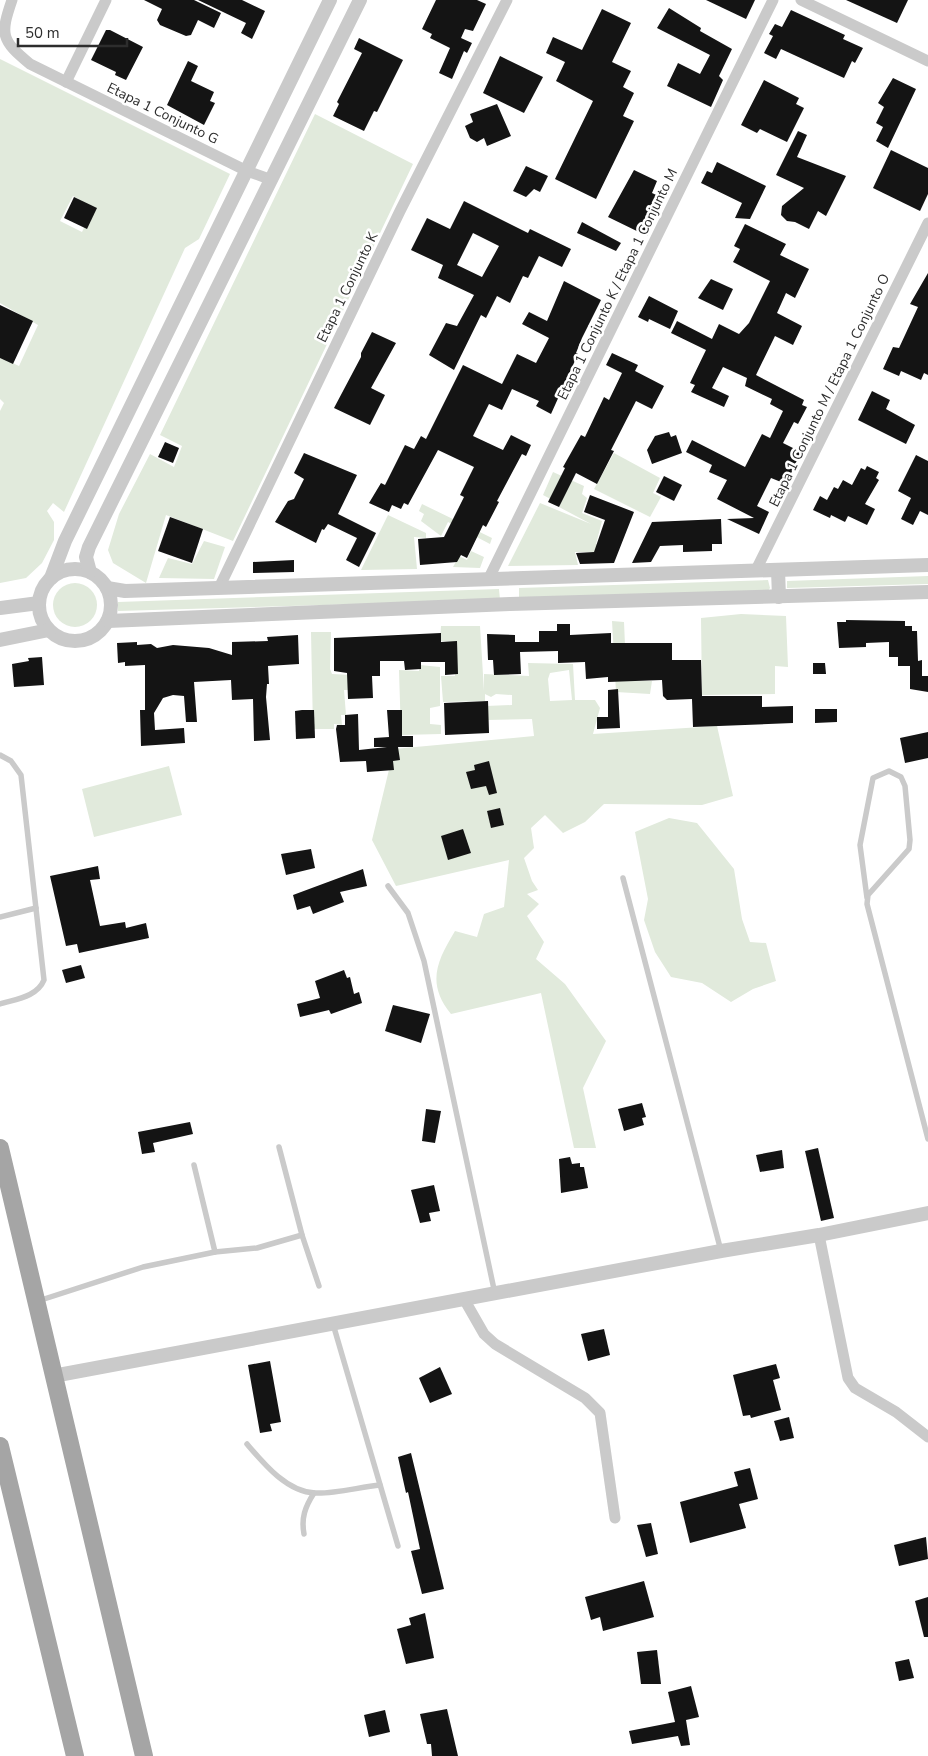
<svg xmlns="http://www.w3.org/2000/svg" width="928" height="1756" viewBox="0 0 928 1756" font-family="'Nunito Sans',sans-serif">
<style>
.green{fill:#e1eadc;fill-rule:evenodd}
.building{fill:#141414;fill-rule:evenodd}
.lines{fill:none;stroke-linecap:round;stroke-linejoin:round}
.service{stroke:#cacaca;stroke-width:5.5}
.minor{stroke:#cacaca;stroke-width:11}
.tertiary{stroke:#cacaca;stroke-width:14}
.primary{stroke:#a5a5a5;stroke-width:18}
.labels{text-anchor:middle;stroke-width:5;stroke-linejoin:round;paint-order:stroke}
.street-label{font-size:14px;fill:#2d2d2d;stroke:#fff}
</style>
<rect width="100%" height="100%" fill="#fff"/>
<!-- green -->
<g class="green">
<path d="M0 59 230 174 199 239 185 248 64 512 53 503 47 511 54 522V540L42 563 26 578 0 583V411L4 403 0 399V357L19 366 38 325 0 303ZM73 196 94 208 82 232 60 221Z"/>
<polygon points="315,114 413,164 233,541 166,515 146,583 113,563 108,550 119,514 150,454 174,467 182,446 160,435"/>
<polygon points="614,453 660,478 653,493 661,497 650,517 594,489"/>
<polygon points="553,472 584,486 582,494 587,498 582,513 602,521 596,544 611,552 575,552 578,565 508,566 540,503 591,524 559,507 560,504 543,495"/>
<polygon points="422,504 492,538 490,544 448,522 441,536 421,521 424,514 419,511"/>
<polygon points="388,515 426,533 426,538 414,537 417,569 361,570"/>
<polygon points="204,541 225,547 214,579 159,578 168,558 192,564"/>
<polygon points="471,551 484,557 480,568 453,567 459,556 467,560"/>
<polygon points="928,576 928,584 787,588 787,581"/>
<polygon points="768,580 770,588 768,591 519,598 519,588"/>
<circle cx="75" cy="605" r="22"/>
<polygon points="499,589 500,600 118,611 118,602"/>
<polygon points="741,614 786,616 788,667 775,666 775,694 702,695 701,618"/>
<polygon points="612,621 624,622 626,668 624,680 652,681 650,694 616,692"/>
<path d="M441 626H480L484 691V674L529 676 528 663 573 664 575 700H595L600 708 593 734 717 726 733 796 702 805 604 804 585 822 563 833 545 815 531 828 534 848 524 858 532 881 538 890 527 894 539 904 527 916 544 942 536 959 565 984 606 1041 583 1088 596 1148H574L541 993 451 1014C426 983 437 961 455 931L477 937 484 914 504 907 509 860 396 886 372 840 394 749 534 736 532 719 486 720V706L512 705V695L496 694 491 697 485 694V701L443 702 441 676H455L454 642 440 641ZM569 670 572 700 550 701 548 679 550 673Z"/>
<polygon points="311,632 331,632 330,669 332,674 352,675 354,690 344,690 346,715 341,715 342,725 334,724 334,729 313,729"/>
<polygon points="420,665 440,667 440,706 430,708 430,724 441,725 441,734 401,735 399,670 419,671"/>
<polygon points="169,766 182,815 94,837 82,789"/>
<polygon points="669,818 697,823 734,869 742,919 750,942 766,943 776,981 753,989 731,1002 702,983 671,977 655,952 644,920 648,899 635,832"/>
</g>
<!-- building -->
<g class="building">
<polygon points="144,0 194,0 221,13 214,28 198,20 191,35 186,36 160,25 157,20 162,9"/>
<polygon points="198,0 242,0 265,11 252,39 241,33 246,23"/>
<polygon points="436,0 477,0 486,4 473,31 465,29 461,38 472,43 467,53 464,51 452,79 439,73 450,48 430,38 432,34 422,29"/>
<polygon points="706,0 755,0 746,19"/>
<polygon points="846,0 908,0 897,23"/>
<polygon points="669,8 701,28 700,31 732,49 719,76 723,80 711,107 667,86 678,63 700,74 710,55 657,28"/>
<polygon points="602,9 631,23 612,62 631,71 623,87 634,93 623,116 634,121 596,199 555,179 593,101 556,81 565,62 546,53 553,37 582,50"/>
<polygon points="791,10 845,35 843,39 863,48 855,63 852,61 844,78 781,49 776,59 764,53 773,36 769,34 775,24 782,27"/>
<polygon points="106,30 110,30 143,47 126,80 115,75 116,72 91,60"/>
<polygon points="359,38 403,60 377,112 374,111 364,131 333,116 339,104 337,102 362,53 354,49"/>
<polygon points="500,56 543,77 524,113 483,93"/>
<polygon points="188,61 198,66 191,81 214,92 210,101 215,103 204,125 167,105"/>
<polygon points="893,78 916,89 888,148 876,141 883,127 876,123 884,107 878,103"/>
<polygon points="764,80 799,98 796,104 804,108 787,142 760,129 757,133 741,125"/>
<polygon points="497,104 511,136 487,146 484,138 477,142 470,138 465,126 473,122 470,114"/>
<polygon points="798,131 807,135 797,157 846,176 826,216 818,211 809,229 795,222 787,221 781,215 782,206 804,188 776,175"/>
<polygon points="891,150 928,168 928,194 920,211 873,188"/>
<polygon points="717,162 766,186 750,219 735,218 742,203 701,183 707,171 712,173"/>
<polygon points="526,166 548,176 540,192 534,189 526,197 513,191"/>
<polygon points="634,170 657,181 652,193 665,199 647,236 608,217"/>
<polygon points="74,197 97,208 87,229 64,218"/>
<path d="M464 201 528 233 530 229 571 249 562 267 539 256 528 278 523 276 510 303 497 296 486 318 481 315 454 370 429 355 446 323 457 326 474 295 438 278 443 265 411 250 427 218 450 229ZM473 233 499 246 482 277 457 265Z"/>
<polygon points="582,222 621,243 616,251 577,233"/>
<polygon points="745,224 786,244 780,255 809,269 795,298 786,293 777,313 802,326 793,345 775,336 756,375 804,400 802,405 807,407 798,424 794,422 783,443 801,452 786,484 771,478 757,506 769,512 759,534 727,519 754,518 717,499 727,480 709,472 712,465 686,452 692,440 745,467 762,434 770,438 783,411 770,404 772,399 745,386 747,378 723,367 712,388 729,396 724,407 691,392 695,385 690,383 706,350 671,333 677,321 712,339 719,324 739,334 749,323 770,281 733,262 740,249 734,246"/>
<polygon points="928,273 928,375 924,373 921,380 901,371 899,376 883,369 893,347 899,348 918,307 910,304"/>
<polygon points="711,279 733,289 723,310 698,298"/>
<polygon points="564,281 601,300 582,338 576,353 578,354 551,414 536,406 539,401 512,389 502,410 489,404 473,436 503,450 511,435 531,445 526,456 522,454 497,501 499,502 486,527 483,525 467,558 461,555 457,562 420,565 418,539 444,537 464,497 460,495 474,467 438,450 408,505 404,503 401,509 392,505 389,512 369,503 381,483 385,485 405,445 414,449 421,436 426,439 463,365 502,384 517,354 536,363 549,338 522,324 529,312 547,321"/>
<polygon points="649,296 678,311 670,329 649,319 648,322 638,317"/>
<polygon points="0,305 33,321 13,364 0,358"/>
<polygon points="372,332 396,343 371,388 385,395 370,425 334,408 361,357 361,353"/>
<polygon points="612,353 638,365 635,371 664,386 652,409 636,401 611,450 614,451 597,484 576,473 559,507 548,502 565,468 563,467 581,435 585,437 604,397 609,400 622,373 606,365"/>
<polygon points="872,391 890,400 886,409 915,425 906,444 858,420"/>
<polygon points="669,432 671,437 676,435 682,453 652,464 647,450 655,436"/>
<polygon points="165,442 179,448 173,463 158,457"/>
<polygon points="304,453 357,475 338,514 376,533 359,567 346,560 357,538 328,524 324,530 322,529 316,543 275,522 288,501 294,499 304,479 294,473"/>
<polygon points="916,455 928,461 928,515 920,511 913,525 901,519 911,498 898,491"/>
<polygon points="867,466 879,472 876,478 879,480 865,504 875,509 867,525 848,516 845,522 831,515 830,518 813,510 820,496 827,500 834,487 838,489 843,480 852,485 861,468 865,470"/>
<polygon points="664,476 682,485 674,501 656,492"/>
<polygon points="590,495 634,512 614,563 580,564 576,553 594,552 605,520 584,512"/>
<polygon points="170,517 203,529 192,563 158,551"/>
<polygon points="721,519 722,544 712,544 712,551 683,552 683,545 660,546 651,562 632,563 652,522"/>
<polygon points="294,560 294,572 253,573 253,562"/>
<polygon points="846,620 905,621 905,626 912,626 912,631 917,631 918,661 922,660 922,676 928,676 928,692 910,689 910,666 898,666 898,657 889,657 889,642 866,643 866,647 839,648 837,622 846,622"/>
<polygon points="557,624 570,624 570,635 611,633 611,643 672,643 672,660 701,660 702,696 762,696 762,707 793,706 793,723 693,727 692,699 667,700 663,696 662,680 608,682 608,677 586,679 585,662 558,663 558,651 520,652 521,674 494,675 493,660 488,660 487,634 515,635 515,642 539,642 539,631 557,631"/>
<polygon points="441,633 441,642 457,641 458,674 445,675 445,662 421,662 421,669 405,670 404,661 380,661 380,676 372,676 373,698 348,699 347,673 334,671 334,638"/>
<polygon points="298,635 299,664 268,666 269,684 267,684 266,697 270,740 254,741 253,699 232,700 231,680 194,682 197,722 186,722 184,696 173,695 163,698 154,713 155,730 184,728 185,743 141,746 140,710 145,710 145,665 125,666 125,662 118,663 117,643 137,642 137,645 151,644 157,648 173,645 209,648 232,655 232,642 268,641 267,637"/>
<polygon points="42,657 44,685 14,687 12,664 29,661 28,658"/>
<polygon points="813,663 825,663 826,674 813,674"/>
<polygon points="618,689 620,728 597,729 597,717 608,717 608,690"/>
<polygon points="488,701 489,733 445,735 444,703"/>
<polygon points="815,709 837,709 837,722 815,723"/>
<polygon points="302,710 314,710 315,738 296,739 295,711"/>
<polygon points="387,710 402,710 402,736 413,736 413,747 398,747 400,760 393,761 394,770 367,772 366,761 340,762 336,729 337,725 345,725 345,715 358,714 359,750 387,747 374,747 374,738 389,737"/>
<polygon points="928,732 928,758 905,763 900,738"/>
<polygon points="489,761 497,793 489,795 486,786 471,789 466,772 475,770 474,765"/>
<polygon points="500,808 504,825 491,828 487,811"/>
<polygon points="463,829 471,853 448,860 441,836"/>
<polygon points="311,849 315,868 286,875 281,854"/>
<polygon points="98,866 100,879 90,880 100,926 125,922 126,928 146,923 149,938 79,953 77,944 66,946 50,876"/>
<polygon points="363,869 367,886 340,892 344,902 313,914 310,906 297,910 293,895"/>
<polygon points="81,965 85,978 66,983 62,970"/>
<polygon points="344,970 347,978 350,977 354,994 359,992 362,1003 331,1014 329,1010 300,1017 297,1004 320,998 315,981"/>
<polygon points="393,1005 430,1014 421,1043 385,1031"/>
<polygon points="642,1103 646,1117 642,1118 644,1125 624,1131 618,1109"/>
<polygon points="426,1109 441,1111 435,1143 422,1141"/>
<polygon points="190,1122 193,1134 153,1143 155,1152 142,1154 138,1132"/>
<polygon points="818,1148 834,1218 821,1221 805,1151"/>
<polygon points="782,1150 784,1168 760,1172 756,1155"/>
<polygon points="570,1157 572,1164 580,1163 580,1167 584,1167 588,1188 561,1193 559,1159"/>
<polygon points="434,1185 440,1211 429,1213 431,1221 420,1223 411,1190"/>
<polygon points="604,1329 610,1355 588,1361 581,1334"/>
<polygon points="270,1361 281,1422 270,1424 272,1431 260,1433 248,1365"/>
<polygon points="776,1364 780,1378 773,1380 781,1410 751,1418 750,1415 743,1416 733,1375"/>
<polygon points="440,1367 452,1394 430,1403 419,1378"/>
<polygon points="789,1417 794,1438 780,1441 774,1421"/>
<polygon points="411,1453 444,1589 422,1594 411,1551 420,1549 408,1492 406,1493 398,1457"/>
<polygon points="750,1468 758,1499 739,1504 746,1528 690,1543 680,1502 738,1486 734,1472"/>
<polygon points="651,1523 658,1554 646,1557 637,1525"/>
<polygon points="926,1537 928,1559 899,1566 894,1545"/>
<polygon points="644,1581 654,1617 603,1631 600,1617 591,1620 585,1597"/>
<polygon points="928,1597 928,1637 924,1637 915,1601"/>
<polygon points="425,1613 434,1658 406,1664 397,1629 411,1625 409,1618"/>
<polygon points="657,1650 661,1684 641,1684 637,1652"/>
<polygon points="909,1659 914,1678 899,1681 895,1662"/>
<polygon points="691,1686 699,1717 686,1720 690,1745 681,1746 678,1736 632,1744 629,1731 675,1722 668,1692"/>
<polygon points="447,1709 458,1756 432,1756 431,1744 427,1744 420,1714"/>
<polygon points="385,1710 390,1732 369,1737 364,1715"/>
</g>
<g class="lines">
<!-- service -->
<g class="service">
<path d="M0 755 11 761 21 775 44 980C37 997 16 999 0 1004"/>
<polyline points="623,878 721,1251"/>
<polyline points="388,886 408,913 424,961 495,1294"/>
<polyline points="867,898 860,845 873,778 889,771 901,777 905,786 910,840 909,849 868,895 867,904 928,1139"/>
<polyline points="0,917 36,908"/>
<polyline points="279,1147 302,1235"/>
<polyline points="194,1165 215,1252"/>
<polyline points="38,1301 143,1267 215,1252 257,1248 302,1235 319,1286"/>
<polyline points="333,1324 398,1546"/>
<path d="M247 1444C264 1464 287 1492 315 1493 334 1494 360 1487 380 1485"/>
<path d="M304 1534C301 1518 305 1507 314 1493"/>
</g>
<!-- minor -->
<g class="minor">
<path d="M12 0C0 35 1 40 30 64L247 171 272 180"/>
<polyline points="801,0 928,61"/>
<polyline points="66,82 106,0"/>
<polyline points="756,570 928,223"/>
<polyline points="488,580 773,0"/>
<polyline points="219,588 400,211 507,0"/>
<polyline points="819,1235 848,1378 855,1388 896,1412 928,1437"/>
<polyline points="464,1299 484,1334 495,1344 585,1398 600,1413 615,1518"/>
</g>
<!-- tertiary -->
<g class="tertiary">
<circle cx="75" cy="605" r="36"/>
<polyline points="778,570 779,597"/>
<polyline points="90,572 86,557 89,547 360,0"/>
<polyline points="51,578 65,541 330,0"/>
<polyline points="107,588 125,591 928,565"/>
<polyline points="0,608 39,603"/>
<polyline points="108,621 510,604 928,592"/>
<polyline points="0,640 49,630"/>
<polyline points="53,1376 721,1251 819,1235 928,1213"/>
</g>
<!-- primary -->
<g class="primary">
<polyline points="0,1148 144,1756"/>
<polyline points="0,1446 75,1756"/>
</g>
</g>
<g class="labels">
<!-- street labels -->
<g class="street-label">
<text transform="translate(163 113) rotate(26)" y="5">Etapa 1 Conjunto G</text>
<text transform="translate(617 284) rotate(-64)" y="5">Etapa 1 Conjunto K / Etapa 1 Conjunto M</text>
<text transform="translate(347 287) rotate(-64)" y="5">Etapa 1 Conjunto K</text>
<text transform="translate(829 390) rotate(-64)" y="5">Etapa 1 Conjunto M / Etapa 1 Conjunto O</text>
</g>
</g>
<!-- scale -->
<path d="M18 38v8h109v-8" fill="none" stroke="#2d2d2d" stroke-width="2.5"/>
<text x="25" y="38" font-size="15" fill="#2d2d2d" stroke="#ffffff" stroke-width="4" paint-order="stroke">50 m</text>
</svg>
